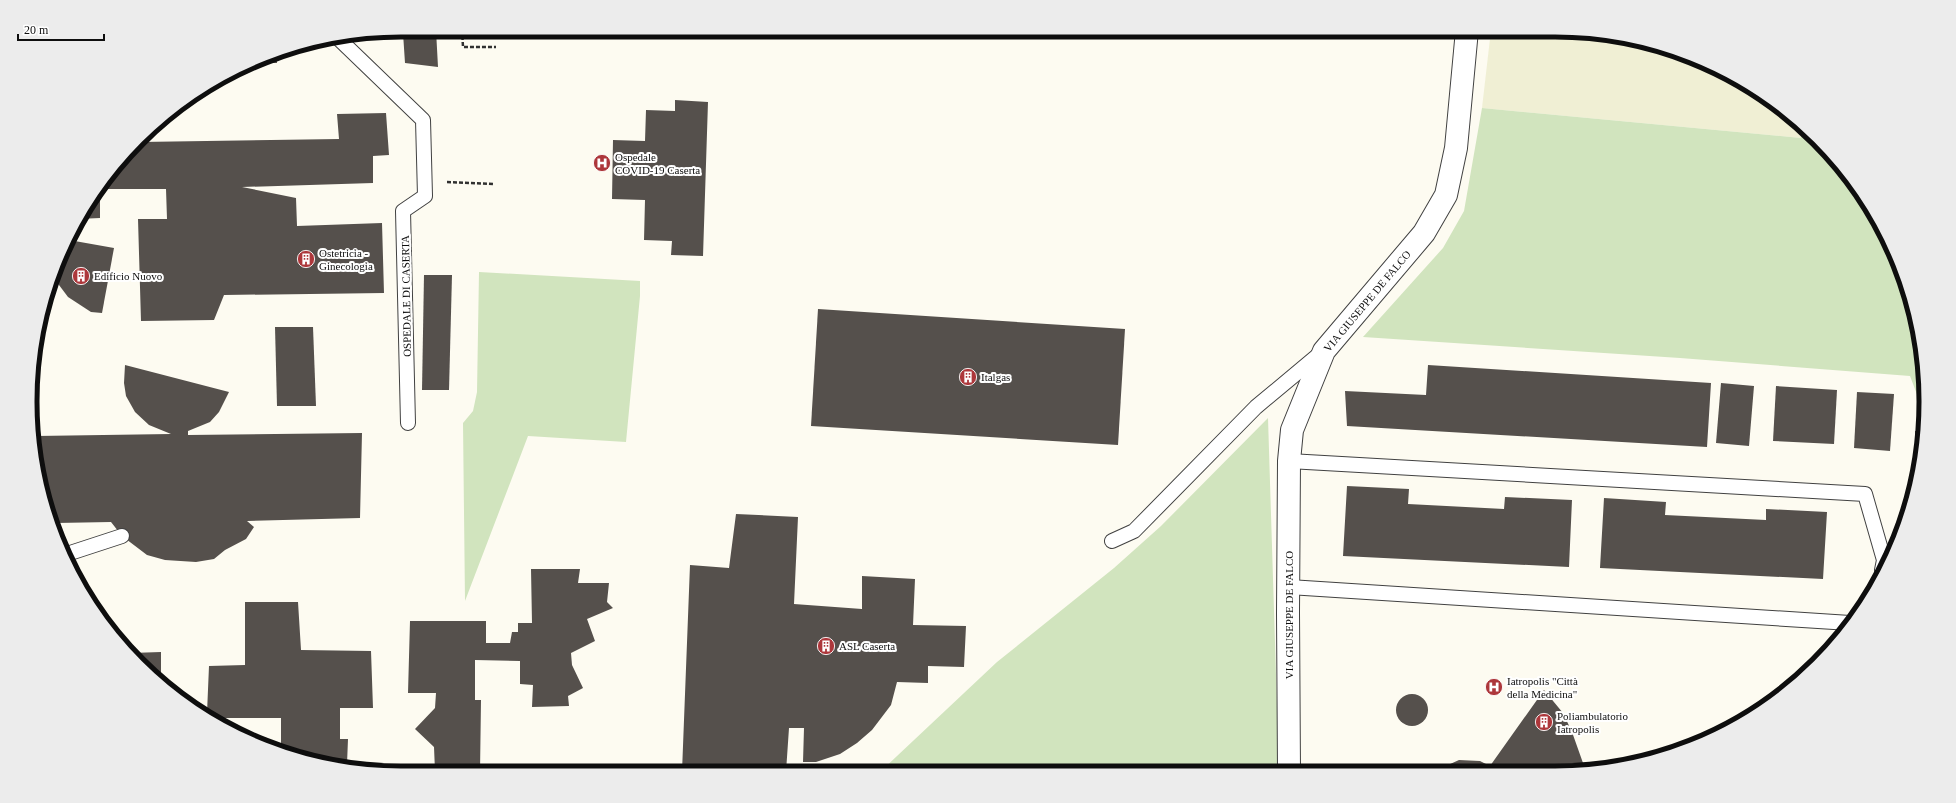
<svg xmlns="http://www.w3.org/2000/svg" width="1956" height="803" viewBox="0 0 1956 803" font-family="Georgia,serif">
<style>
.farmland{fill:#f0efd4}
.green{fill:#d1e4be}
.building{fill:#55504c}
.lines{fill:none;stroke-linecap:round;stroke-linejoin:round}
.service-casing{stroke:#414141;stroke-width:16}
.minor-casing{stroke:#414141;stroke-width:24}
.path{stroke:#303030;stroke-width:2.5;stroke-dasharray:4 2;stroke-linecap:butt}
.service{stroke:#fff;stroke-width:14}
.minor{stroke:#fff;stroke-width:22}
.labels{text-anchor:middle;stroke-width:4;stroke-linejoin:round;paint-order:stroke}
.poi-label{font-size:11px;fill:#0e0e0e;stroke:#fff;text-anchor:start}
.street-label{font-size:11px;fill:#0e0e0e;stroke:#fff}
.rim{fill:none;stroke:#0e0e0e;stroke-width:5}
</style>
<rect width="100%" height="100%" fill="#fdfbf1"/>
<!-- farmland -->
<polygon class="farmland" points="1491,30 1554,30 1674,50 1740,80 1799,122 1801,124 1801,138 1482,108"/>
<!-- green -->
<g class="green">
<polygon points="1482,108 1801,138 1801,124 1849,175 1888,237 1913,305 1925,377 1925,397 1918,397 1910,376 1680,358 1363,337 1443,248 1464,211"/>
<polygon points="479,272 640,281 640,296 626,442 528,436 465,601 463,423 473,411 477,392"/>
<polygon points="1268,418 1279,771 880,772 997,662 1114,568 1161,526"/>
</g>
<!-- building -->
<g class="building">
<polygon points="402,30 436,30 438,67 405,63 403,33 389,33"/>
<polygon points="276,52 277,63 252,63"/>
<polygon points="675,100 708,102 703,256 671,255 672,241 644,240 645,200 612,199 613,140 645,141 646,110 675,111"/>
<polygon points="386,113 389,155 373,156 373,183 242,187 296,198 297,226 382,223 384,293 224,295 214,320 141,321 138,219 167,219 166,189 101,189 140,142 339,139 337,114"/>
<polygon points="100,192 100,218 78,219 80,216"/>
<polygon points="69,240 114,248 102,313 91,312 68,297 53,277"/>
<polygon points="424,275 452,275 449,390 422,390"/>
<polygon points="818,309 1125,329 1118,445 811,426"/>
<polygon points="275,327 313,327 316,406 277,406"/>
<polygon points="125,365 229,392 219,412 210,422 188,431 188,435 362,433 360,518 247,521 254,527 246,539 225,550 214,559 196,562 165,560 147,555 122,536 111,522 56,523 37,474 36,436 171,434 149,425 135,412 126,396 124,383"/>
<polygon points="1428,365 1711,383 1707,447 1347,426 1345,391 1426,395"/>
<polygon points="1721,383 1754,386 1749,446 1716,443"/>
<polygon points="1776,386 1837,390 1834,444 1773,441"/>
<polygon points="1857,392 1894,394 1890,451 1854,448"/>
<polygon points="1915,431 1923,431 1923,450 1915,483"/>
<polygon points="1347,486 1409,489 1408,504 1504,509 1505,497 1572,500 1569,567 1343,556"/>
<polygon points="1604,498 1666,502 1665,515 1766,520 1766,509 1827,512 1823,579 1600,568"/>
<polygon points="736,514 798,517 794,604 862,609 862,576 915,579 913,625 966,626 964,667 928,666 928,683 897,682 891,705 872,730 857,743 840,754 816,762 803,762 804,728 789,728 786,772 682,772 690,565 729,568"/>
<polygon points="531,569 580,569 578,583 609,583 607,602 613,608 587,619 595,641 571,653 572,665 583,688 568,696 569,706 532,707 533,685 520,684 520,661 475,660 475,700 481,700 480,773 422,773 422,769 435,771 434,747 415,729 435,708 436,693 408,693 410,621 486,621 486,643 510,643 512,632 518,632 518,623 532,623"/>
<polygon points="245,602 298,602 301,650 371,651 373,708 340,708 340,739 348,739 347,764 281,753 281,718 216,718 207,713 209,666 245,665"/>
<polygon points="161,652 161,683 131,655 131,653"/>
<polygon points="1544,690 1563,713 1572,732 1583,763 1583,770 1437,770 1459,760 1480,761 1490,766"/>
<circle cx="1412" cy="710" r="16"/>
</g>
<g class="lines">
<defs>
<g id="service">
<polyline points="340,40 423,120 425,196 403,211 408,423"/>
<polyline points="1289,461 1865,494 1884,560 1882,570"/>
<polyline points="1112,541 1134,531 1256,407 1322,352"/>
<polyline points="67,554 122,536"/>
<polyline points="1289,587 1850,623"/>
</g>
<polyline id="minor" points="1289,771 1288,613 1289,461 1292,430 1324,351 1424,233 1446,195 1456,148 1467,30"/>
</defs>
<!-- service casing -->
<use href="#service" class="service-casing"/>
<!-- minor casing -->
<use href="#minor" class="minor-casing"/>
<!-- path -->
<g class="path">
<polyline points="462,30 463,47 496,47"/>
<polyline points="447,182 493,184"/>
</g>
<!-- service -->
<use href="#service" class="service"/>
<!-- minor -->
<use href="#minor" class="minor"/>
</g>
<!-- icons -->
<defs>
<symbol id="hospital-disc" viewBox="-11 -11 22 22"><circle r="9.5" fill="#ad373b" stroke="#fff"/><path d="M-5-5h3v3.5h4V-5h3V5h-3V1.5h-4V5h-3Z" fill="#fff"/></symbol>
<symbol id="building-disc" viewBox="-11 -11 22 22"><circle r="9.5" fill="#ad373b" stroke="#fff"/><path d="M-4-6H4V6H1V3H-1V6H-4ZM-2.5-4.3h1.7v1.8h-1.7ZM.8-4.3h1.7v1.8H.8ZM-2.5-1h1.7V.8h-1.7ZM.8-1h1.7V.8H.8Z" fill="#fff"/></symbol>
</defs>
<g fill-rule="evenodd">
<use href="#hospital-disc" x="592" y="153" width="20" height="20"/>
<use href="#building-disc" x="296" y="249" width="20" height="20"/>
<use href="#building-disc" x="71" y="266" width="20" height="20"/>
<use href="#building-disc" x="958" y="367" width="20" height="20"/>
<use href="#building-disc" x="816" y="636" width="20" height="20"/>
<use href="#hospital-disc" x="1484" y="677" width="20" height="20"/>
<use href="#building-disc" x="1534" y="712" width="20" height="20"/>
</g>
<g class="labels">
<!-- poi labels -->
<g class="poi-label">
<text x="615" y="161">Ospedale<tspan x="615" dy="13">COVID-19 Caserta</tspan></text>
<text x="319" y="257">Ostetricia -<tspan x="319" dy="13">Ginecologia</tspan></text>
<text x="94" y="280">Edificio Nuovo</text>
<text x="981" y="381">Italgas</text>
<text x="839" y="650">ASL Caserta</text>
<text x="1507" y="685">Iatropolis "Città<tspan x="1507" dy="13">della Medicina"</tspan></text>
<text x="1557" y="720">Poliambulatorio<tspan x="1557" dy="13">Iatropolis</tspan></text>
</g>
<!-- street labels -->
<g class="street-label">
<text transform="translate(406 296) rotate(-91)" y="4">OSPEDALE DI CASERTA</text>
<text transform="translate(1367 301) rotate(-50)" y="4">VIA GIUSEPPE DE FALCO</text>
<text transform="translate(1289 615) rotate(-90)" y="4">VIA GIUSEPPE DE FALCO</text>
</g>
</g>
<!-- crop -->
<path d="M0 0H1956V803H0ZM401 37H1555A364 364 0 0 1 1919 401V402A364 364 0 0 1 1555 766H401A364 364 0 0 1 37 402V401A364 364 0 0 1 401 37Z" fill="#ececec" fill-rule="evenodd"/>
<path class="rim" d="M401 37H1555A364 364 0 0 1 1919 401V402A364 364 0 0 1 1555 766H401A364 364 0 0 1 37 402V401A364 364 0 0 1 401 37Z"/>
<!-- scale -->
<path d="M18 34v6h86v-6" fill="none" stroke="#0e0e0e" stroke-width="2"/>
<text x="24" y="34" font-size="12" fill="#0e0e0e" stroke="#ffffff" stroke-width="3" paint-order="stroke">20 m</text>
</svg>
